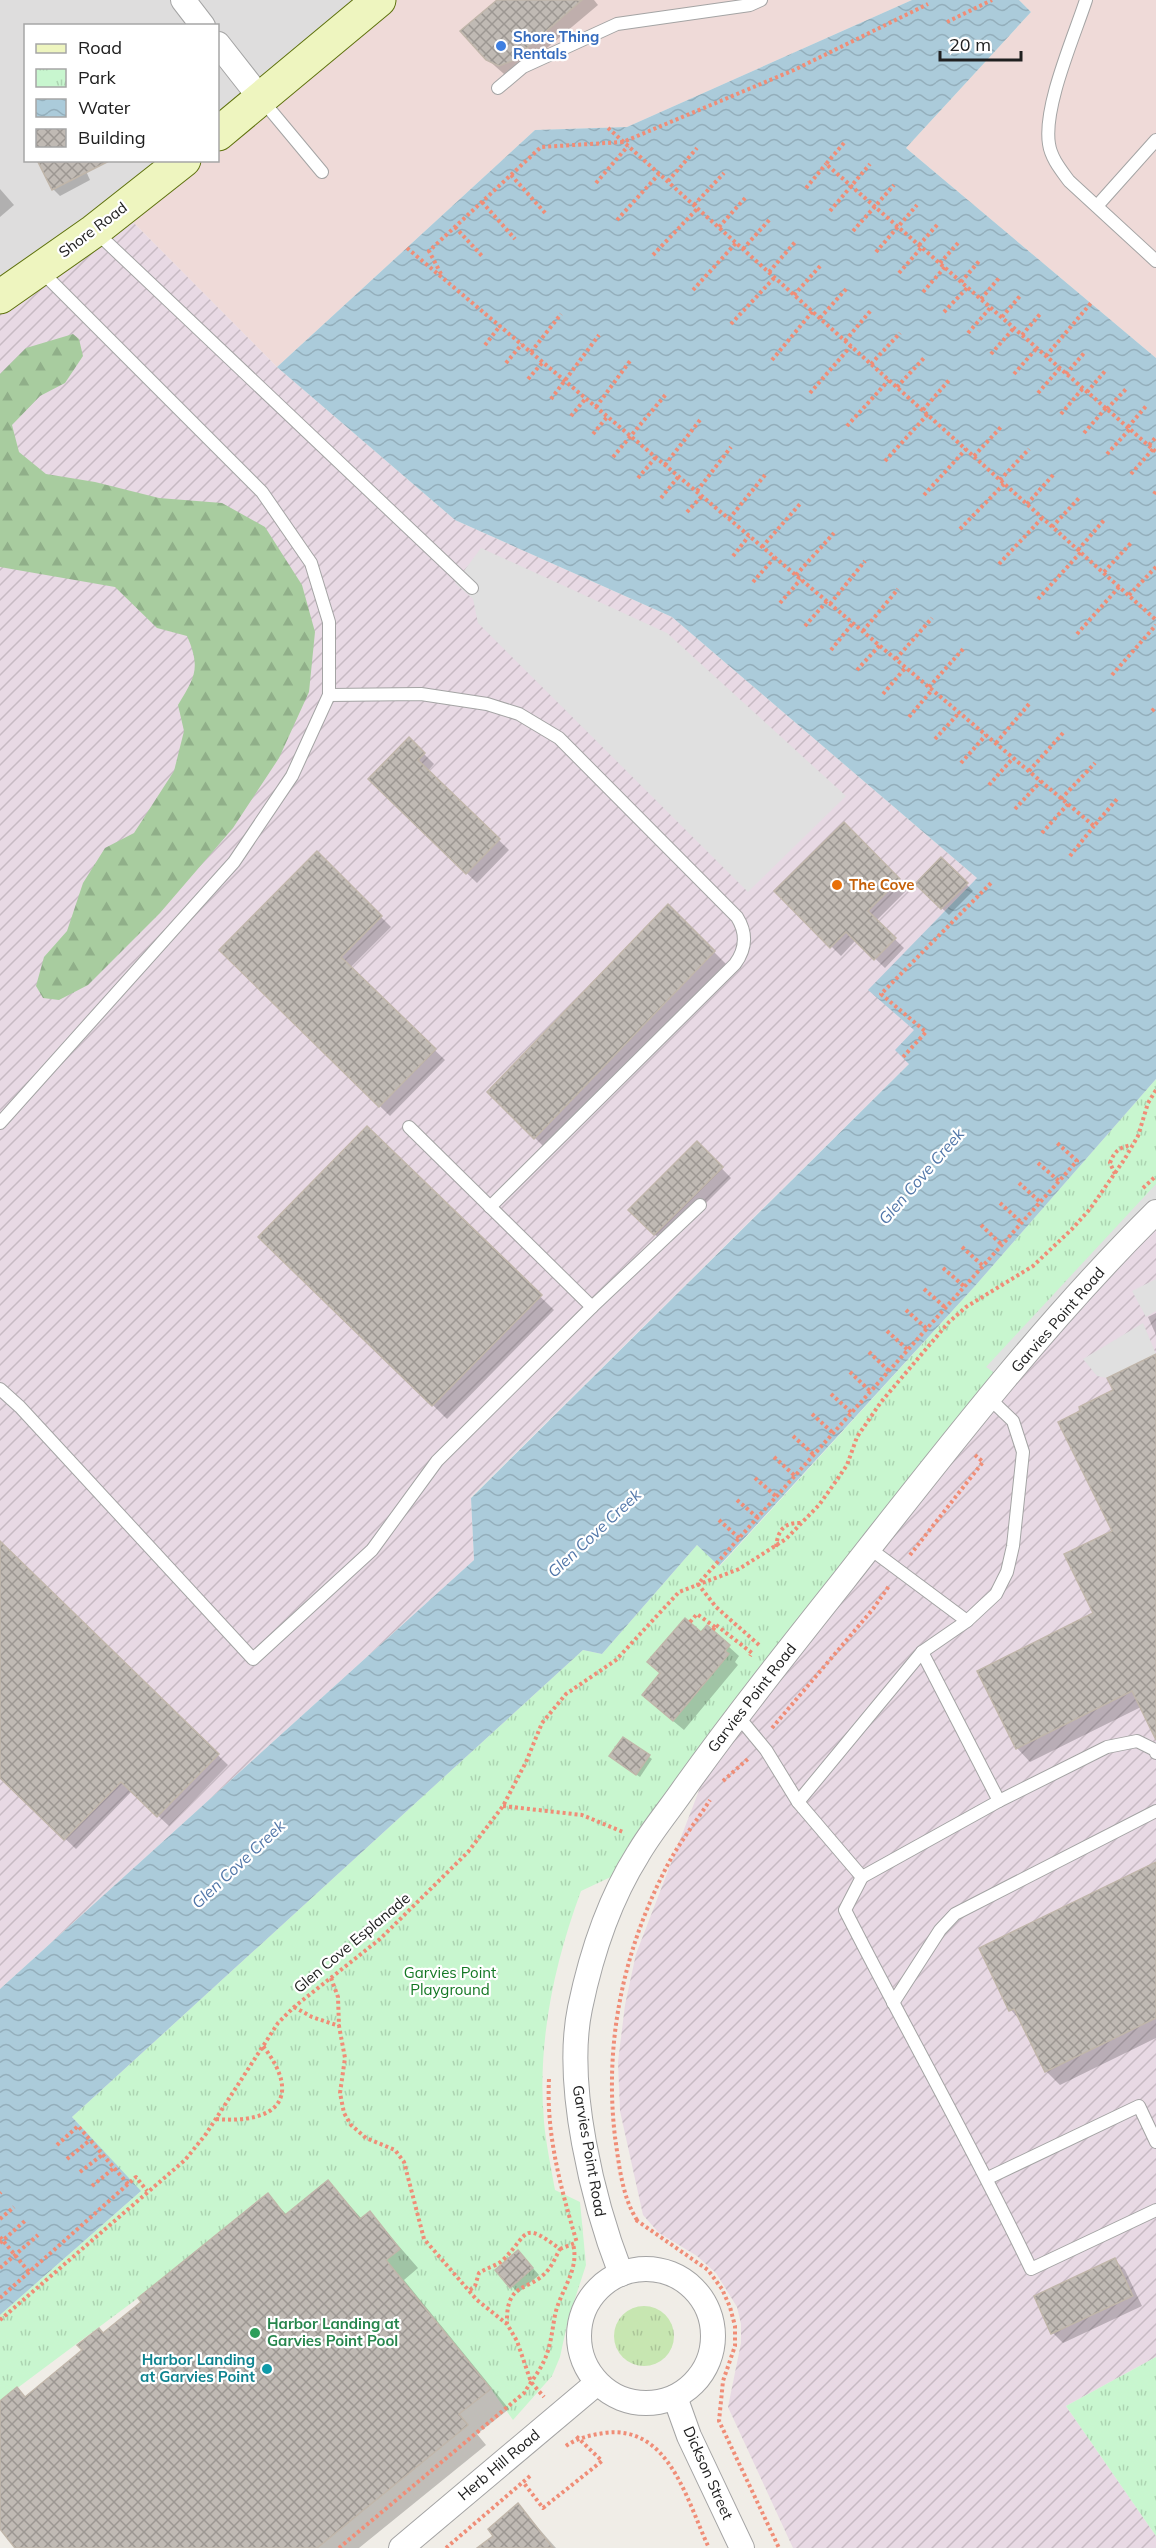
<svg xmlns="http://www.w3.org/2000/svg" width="1156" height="2548" viewBox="0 0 1156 2548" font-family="Mulish,sans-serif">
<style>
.residential{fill:#dedddd}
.commercial{fill:#efdad8}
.industrial{fill:url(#industrial-furrows)}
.grass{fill:url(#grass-tufts)}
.forest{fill:url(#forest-firs)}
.park{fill:url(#park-tufts)}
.parking{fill:#e0e0e0}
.water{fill:url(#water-waves)}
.shadow{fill:#0003}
.building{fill:url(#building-cross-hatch);stroke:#c0b6aa;stroke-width:1.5}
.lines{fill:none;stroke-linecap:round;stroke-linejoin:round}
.lane-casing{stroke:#a4a4a4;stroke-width:14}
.street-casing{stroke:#a4a4a4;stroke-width:26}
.secondary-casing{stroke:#5e710d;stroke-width:35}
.path{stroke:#f08d77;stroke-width:4;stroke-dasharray:3 3;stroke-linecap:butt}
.lane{stroke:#fff;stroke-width:12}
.street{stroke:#fff;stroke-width:24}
.secondary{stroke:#eef5bf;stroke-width:33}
.shop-dot{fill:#3f7fe0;stroke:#fff;stroke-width:2}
.food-dot{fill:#e8710a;stroke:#fff;stroke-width:2}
.leisure-dot{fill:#2e9e5b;stroke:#fff;stroke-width:2}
.culture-dot{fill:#0f9aa8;stroke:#fff;stroke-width:2}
.labels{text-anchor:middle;stroke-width:4.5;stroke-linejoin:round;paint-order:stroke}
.shop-label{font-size:15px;font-weight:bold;fill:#366cbe;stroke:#fff;text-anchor:start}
.street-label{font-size:15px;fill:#202020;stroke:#fff}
.food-label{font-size:15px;font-weight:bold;fill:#c56008;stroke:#fff;text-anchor:start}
.park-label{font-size:15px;fill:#147824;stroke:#fff}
.leisure-label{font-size:15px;font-weight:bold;fill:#27864d;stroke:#fff;text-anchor:start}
.culture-label{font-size:15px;font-weight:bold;fill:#0d838f;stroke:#fff;text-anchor:end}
.water-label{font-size:16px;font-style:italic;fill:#5277a9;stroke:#fff}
</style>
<defs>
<pattern id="industrial-furrows" width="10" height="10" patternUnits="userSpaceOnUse" patternTransform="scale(1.5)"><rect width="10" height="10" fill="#e8d9e4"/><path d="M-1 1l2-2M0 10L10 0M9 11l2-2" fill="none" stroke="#c7bac3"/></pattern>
<pattern id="grass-tufts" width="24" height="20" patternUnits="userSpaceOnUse" patternTransform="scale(1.5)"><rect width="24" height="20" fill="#c7e6b1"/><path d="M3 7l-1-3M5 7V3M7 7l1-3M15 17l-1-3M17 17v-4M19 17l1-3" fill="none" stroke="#abc598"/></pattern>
<pattern id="forest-firs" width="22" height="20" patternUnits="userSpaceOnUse" patternTransform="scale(1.5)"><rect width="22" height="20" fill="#a8cc9f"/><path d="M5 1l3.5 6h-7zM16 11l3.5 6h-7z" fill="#90af89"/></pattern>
<pattern id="park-tufts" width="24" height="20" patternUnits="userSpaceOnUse" patternTransform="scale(1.5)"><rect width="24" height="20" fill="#c8f6cf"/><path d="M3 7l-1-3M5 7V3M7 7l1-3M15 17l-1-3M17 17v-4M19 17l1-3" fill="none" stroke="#acd3b1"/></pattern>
<pattern id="water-waves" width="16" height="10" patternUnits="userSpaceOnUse" patternTransform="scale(1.5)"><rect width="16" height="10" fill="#abcbda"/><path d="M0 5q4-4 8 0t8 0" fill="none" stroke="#93aebb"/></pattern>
<pattern id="building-cross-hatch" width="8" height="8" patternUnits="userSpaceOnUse" patternTransform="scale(1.5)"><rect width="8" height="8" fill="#c0bab4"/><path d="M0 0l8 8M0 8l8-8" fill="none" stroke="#9c9792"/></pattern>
</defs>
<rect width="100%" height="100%" fill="#f0ede7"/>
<!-- residential -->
<polygon class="residential" points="0,0 368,0 218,133 218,26 26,26 26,160 180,161 0,295"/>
<!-- commercial -->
<g class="commercial">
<polygon points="367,0 912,0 627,127 535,130 277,367 118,207 180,161 218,160 218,133"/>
<polygon points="1019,0 1156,0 1156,358 906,148 1031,12"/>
</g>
<!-- industrial -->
<g class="industrial">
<polygon points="118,207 277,367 455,520 672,617 977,878 915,1030 909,1064 471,1497 474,1560 0,1989 0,295"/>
<polygon points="1156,1216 1156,2357 1066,2406 1156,2536 1156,2548 793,2548 728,2407 741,2343 741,2324 737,2307 716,2273 697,2256 659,2233 643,2215 620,2111 618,2062 625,2005 636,1954 725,1723"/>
</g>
<!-- grass -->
<circle class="grass" cx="644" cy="2336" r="30"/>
<!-- forest -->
<path class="forest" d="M73 334 79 339 83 356 65 383 40 396 12 425 19 452 46 474 95 482 159 498 222 503 265 527 302 585 315 632 309 692 279 758 233 828 160 913 88 985 59 1000 43 998 36 986 44 957 67 931 83 883 105 848 134 833 174 771 184 731 178 705C195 677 201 668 187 636L157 628 115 587 0 567V374L26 348Z"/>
<!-- park -->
<g class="park">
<path d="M1156 1079V1216L1134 1238 615 1875 581 1891C554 1964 537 2043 544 2122 546 2144 551 2167 555 2190L580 2202 586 2265 568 2320 560 2357 552 2376 513 2420 491 2389 386 2260 400 2248 370 2212 360 2219 328 2180 285 2215 267 2193 138 2298 0 2401V2315L140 2192 72 2117 583 1650 602 1654 697 1545 720 1566 975 1286Z"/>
<polygon points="1156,2357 1156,2536 1066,2406"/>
</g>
<!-- parking -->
<g class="parking">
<polygon points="481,548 667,633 846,796 748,892 478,623 473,599 455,583"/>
<polygon points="1156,1184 1156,1199 996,1374 986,1367"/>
<polygon points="1156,1279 1156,1311 1146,1317 1132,1291"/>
<polygon points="1143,1323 1156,1354 1107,1378 1097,1376 1083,1359"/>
</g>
<!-- water -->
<polygon class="water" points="912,0 1019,0 1031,12 906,148 1156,358 1156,1079 975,1286 719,1566 697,1545 602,1654 583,1650 72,2117 141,2191 0,2315 0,1989 474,1560 471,1498 909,1064 895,1050 914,1030 868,990 977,878 672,617 455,520 277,367 535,130 627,127"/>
<!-- shadow -->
<g class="shadow">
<polygon points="499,0 594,0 598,5 516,74 504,74 487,59"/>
<polygon points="81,160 90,180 60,196 53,189"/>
<polygon points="0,189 14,205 0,217"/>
<polygon points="409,739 434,764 428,771 509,850 477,883 370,779"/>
<polygon points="844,824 908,889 876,921 904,948 885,968 856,940 841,956 776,891"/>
<polygon points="317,853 391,927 350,968 445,1060 390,1116 221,950"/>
<polygon points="941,859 973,891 949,915 917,884"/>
<polygon points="668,906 728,966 548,1151 489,1092"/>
<polygon points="367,1128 554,1310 447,1419 261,1237"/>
<polygon points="697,1143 731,1178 665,1244 630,1210"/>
<polygon points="1156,1313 1156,1335 1148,1317"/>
<polygon points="1156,1356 1156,1730 1141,1707 1030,1762 1017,1748 1095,1614 1114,1532 1082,1411 1115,1391"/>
<polygon points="0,1543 228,1765 169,1826 132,1791 76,1849 0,1776"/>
<polygon points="707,1627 739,1656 735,1662 738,1665 684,1730 654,1705"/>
<polygon points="623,1739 652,1759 640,1777 614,1759"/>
<polygon points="1156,1864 1156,2038 1060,2085 1046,2071 1022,2022 1011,2010"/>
<polygon points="328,2182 362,2219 370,2213 418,2268 404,2280 509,2409 477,2434 486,2445 359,2548 19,2548 0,2525 0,2402 26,2399 268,2195 287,2215"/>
<polygon points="524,2258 539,2275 518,2293 497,2270"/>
<polygon points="1115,2260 1125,2270 1142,2306 1063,2343 1053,2333 1036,2297"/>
<polygon points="518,2505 556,2548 480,2548 495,2536"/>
</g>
<!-- building -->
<g class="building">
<polygon points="497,0 582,0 512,61 499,66 486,60 460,31"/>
<polygon points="37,160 111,160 52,190"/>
<polygon points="409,737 425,753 418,760 500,839 466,874 368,779"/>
<polygon points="844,822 900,879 868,911 896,938 874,960 846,932 830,948 774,891"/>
<polygon points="317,851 382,916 341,957 436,1049 379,1107 219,950"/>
<polygon points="941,857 968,883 941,909 915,884"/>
<polygon points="668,904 715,951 534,1139 487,1092"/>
<polygon points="367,1126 542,1295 432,1406 258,1237"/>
<polygon points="697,1141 723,1167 654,1235 628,1210"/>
<polygon points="1156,1354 1156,1740 1132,1691 1016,1749 977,1671 1093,1613 1064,1554 1112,1531 1058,1422 1080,1411 1079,1407 1113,1390 1107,1378"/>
<polygon points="0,1541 219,1754 157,1817 121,1782 64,1840 0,1778"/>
<polygon points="685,1618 701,1632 707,1625 730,1645 725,1651 729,1654 673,1721 642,1695 660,1673 647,1662"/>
<polygon points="623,1737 650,1755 636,1775 609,1756"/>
<polygon points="1156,1862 1156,2018 1045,2072 1014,2009 1009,2011 979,1948"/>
<polygon points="328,2180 360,2219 370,2211 400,2249 386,2260 491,2389 459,2414 468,2425 317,2548 15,2548 0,2529 0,2401 17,2387 25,2397 82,2350 77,2345 99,2328 103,2333 141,2302 138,2298 268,2193 285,2215"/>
<polygon points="518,2250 533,2268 510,2288 495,2270"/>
<polygon points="1115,2258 1133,2296 1051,2334 1034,2296"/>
<polygon points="518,2503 553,2548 477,2548 493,2536 488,2529"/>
</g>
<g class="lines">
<defs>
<g id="lane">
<path d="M1086 0C1074 37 1043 107 1049 144 1051 158 1061 170 1069 181L1156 261"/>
<polyline points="498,88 523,67 617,24 750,5 761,0"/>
<polyline points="262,100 322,172"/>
<polyline points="1097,206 1156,140"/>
<polyline points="95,231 472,588"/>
<path d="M329 695 421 694 487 704 519 714 559 738 737 917C747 933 746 949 735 964L490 1207"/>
<polyline points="0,1123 234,862 292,776 329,695 329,622 311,563 262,492 41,271"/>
<polyline points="592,1307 700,1205"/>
<polyline points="0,1389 20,1407 253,1659 372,1550 437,1461 592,1307 409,1127"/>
<polyline points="869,1548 967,1621"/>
<polyline points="737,1715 766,1750 798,1802 862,1877 999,1801 922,1652"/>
<polyline points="999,1801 1107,1747 1137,1741 1155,1750 1156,1753"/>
<polyline points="798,1802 922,1652 967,1621 996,1594 1007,1572 1013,1546 1023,1452 1013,1421 989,1398"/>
<path d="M862 1877 845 1910C906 2030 973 2147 1031 2269L1156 2210"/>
<polyline points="893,2003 940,1930 955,1914 1156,1811"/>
<polyline points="988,2178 1139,2106 1156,2142"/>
</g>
<g id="street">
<polyline points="183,0 203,26"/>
<polyline points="218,44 262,100"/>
<circle cx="646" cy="2336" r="67"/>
<path d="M621 2274C593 2202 564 2085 580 2008 591 1955 609 1900 638 1854 652 1830 670 1809 685 1787 736 1716 790 1648 844 1580 943 1454 1042 1325 1156 1212"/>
<polyline points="675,2397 689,2436 742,2548"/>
<polyline points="401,2548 597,2383"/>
</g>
<g id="secondary">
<polyline points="218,134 379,0"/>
<polyline points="0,297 94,231 184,160"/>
</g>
</defs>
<!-- lane casing -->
<use href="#lane" class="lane-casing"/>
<!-- street casing -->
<use href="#street" class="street-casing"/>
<!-- secondary casing -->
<use href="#secondary" class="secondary-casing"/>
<!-- path -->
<g class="path">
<polyline points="947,22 992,0"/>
<polyline points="608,128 1156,620"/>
<polyline points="844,143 826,164 1156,452"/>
<polyline points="511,175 546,214"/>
<polyline points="668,181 697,148"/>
<polyline points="596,183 628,146"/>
<polyline points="806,188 826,164"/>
<polyline points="482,202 515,239"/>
<polyline points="694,205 724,173"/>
<polyline points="830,211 870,164"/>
<polyline points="617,220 659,174"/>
<polyline points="455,227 483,257"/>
<polyline points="719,227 747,196"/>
<polyline points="853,231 894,185"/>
<polyline points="919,245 938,224"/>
<polyline points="407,248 1094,826 1117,799"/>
<polyline points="743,249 771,218"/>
<polyline points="876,252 917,205"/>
<polyline points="653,255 698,208"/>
<polyline points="940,263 958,243"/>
<polyline points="769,272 796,241"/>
<polyline points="899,273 922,247"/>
<polyline points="441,274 429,251 541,147 623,142 794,70 928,4"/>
<polyline points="961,282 980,260"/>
<polyline points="693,290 736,243"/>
<polyline points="923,292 945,267"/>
<polyline points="794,295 822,264"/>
<polyline points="981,299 999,278"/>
<polyline points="944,312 968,287"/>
<polyline points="1002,317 1020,296"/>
<polyline points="820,318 848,287"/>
<polyline points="731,324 775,277"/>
<polyline points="968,333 991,307"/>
<polyline points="1022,335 1041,313"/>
<polyline points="845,341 872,309"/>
<polyline points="485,345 500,326"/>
<polyline points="531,352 561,314"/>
<polyline points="991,354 1014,328"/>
<polyline points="1046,356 1091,303"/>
<polyline points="772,360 813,311"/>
<polyline points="506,363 522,344"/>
<polyline points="871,364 900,333"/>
<polyline points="1014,374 1037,348"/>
<polyline points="1066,374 1085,352"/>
<polyline points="528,379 543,362"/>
<polyline points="897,387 925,357"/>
<polyline points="1087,392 1106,370"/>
<polyline points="810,393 851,346"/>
<polyline points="1038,393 1060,368"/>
<polyline points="551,399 599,335"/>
<polyline points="596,407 630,361"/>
<polyline points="1107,409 1127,388"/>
<polyline points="923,410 950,379"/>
<polyline points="1061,414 1083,388"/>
<polyline points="571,416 586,398"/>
<polyline points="847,426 889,380"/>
<polyline points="1128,427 1147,405"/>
<polyline points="1084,433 1106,408"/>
<polyline points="593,434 607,417"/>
<polyline points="1149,445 1156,437"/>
<polyline points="1107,454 1130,429"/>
<polyline points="974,456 1001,427"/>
<polyline points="613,457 667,393"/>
<polyline points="885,461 928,414"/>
<polyline points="665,465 700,420"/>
<polyline points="1131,474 1153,449"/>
<polyline points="638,478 656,457"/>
<polyline points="1000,480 1029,449"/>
<polyline points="697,491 731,447"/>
<polyline points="1154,494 1156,491"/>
<polyline points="924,495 966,449"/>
<polyline points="661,498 679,476"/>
<polyline points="1027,504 1054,474"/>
<polyline points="687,512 702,496"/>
<polyline points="729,519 765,475"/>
<polyline points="1052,527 1080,497"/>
<polyline points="960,529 1004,484"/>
<polyline points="762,547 800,504"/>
<polyline points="1078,550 1105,519"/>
<polyline points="733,556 749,536"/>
<polyline points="999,564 1042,518"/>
<polyline points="1104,572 1131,543"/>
<polyline points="796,575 834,533"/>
<polyline points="753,582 775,557"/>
<polyline points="1129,595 1156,567"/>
<polyline points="1038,599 1081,552"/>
<polyline points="780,603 801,579"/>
<polyline points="830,604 865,561"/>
<polyline points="805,626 827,601"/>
<polyline points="863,631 898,589"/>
<polyline points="1077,634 1119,587"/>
<polyline points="831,650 853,623"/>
<polyline points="896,659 932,618"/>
<polyline points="857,670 880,645"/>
<polyline points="1112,675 1156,625"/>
<polyline points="929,687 964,648"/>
<polyline points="883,694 906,667"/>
<polyline points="1152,711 1156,707"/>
<polyline points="909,717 932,690"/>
<polyline points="935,739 959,713"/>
<polyline points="996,743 1029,704"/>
<polyline points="961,763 986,735"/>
<polyline points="1029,771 1063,733"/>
<polyline points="989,785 1013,758"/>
<polyline points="1061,799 1095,763"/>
<polyline points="1015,809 1041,781"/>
<polyline points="1042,833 1068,804"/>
<polyline points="1070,856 1094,826"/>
<polyline points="903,1057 926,1032 881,994 992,882"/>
<polyline points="1038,1163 1059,1181"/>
<path d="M1115 1174 1110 1163C1114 1152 1119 1147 1132 1145"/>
<polyline points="1019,1183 1040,1202"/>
<polyline points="1143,1188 1156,1176"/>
<polyline points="1000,1203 1022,1223"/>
<polyline points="981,1225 1002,1245"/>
<polyline points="962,1247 983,1266"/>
<polyline points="943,1268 965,1287"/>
<polyline points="924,1289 946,1308"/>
<polyline points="906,1310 927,1329"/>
<polyline points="887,1331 908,1350"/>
<polyline points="869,1352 889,1371"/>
<polyline points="850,1372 871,1392"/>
<polyline points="831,1394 852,1413"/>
<polyline points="812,1414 833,1433"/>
<polyline points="793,1436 814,1455"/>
<polyline points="774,1457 795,1476"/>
<polyline points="755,1478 777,1497"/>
<polyline points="737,1500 758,1518"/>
<polyline points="719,1520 739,1538"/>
<path d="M776 1547C778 1530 784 1522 802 1523"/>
<polyline points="910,1555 983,1462 975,1455"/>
<polyline points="690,1622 697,1614 715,1627"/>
<polyline points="713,1630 716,1625 752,1653 750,1656"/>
<polyline points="759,1645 716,1607 698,1584 1077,1161 1056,1142"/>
<polyline points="772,1728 873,1609 889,1586"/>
<polyline points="723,1781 749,1758"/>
<polyline points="503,1806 582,1815 623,1832"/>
<polyline points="331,1978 338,1997 339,2026"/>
<polyline points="294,2007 312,2017 339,2026 345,2058 340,2093 344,2113 351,2125 366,2138 395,2150 404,2162 424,2239 477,2300 507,2324 517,2341 531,2382 544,2397"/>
<path d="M549 2079C546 2135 561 2189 577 2243"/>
<path d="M216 2119C275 2124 304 2099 263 2046"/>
<polyline points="57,2145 78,2126 128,2184"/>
<polyline points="67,2159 90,2140"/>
<polyline points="80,2172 102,2155"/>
<polyline points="92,2186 114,2168"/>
<polyline points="0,2193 1,2192"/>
<polyline points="0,2219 14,2207"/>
<polyline points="636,2220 708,2270 722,2289 730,2307 735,2326 735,2346 723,2381 719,2421 779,2548"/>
<path d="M637 2220C622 2197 619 2164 615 2137 604 2043 623 1952 666 1868 678 1844 696 1822 710 1800"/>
<polyline points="0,2237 29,2272"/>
<polyline points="0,2243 26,2220"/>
<polyline points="560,2249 575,2243"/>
<polyline points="0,2268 38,2235"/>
<path d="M470 2290 475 2286 479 2273C488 2267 497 2266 504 2259 530 2232 522 2221 560 2249 556 2256 553 2264 548 2270 529 2293 506 2280 507 2323"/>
<polyline points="0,2298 136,2177 147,2191"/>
<polyline points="0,2320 185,2160 206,2134 278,2023 294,2007 380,1939 468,1852 503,1806 526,1762 542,1723 566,1694 616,1660 679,1592 739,1569 786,1539 819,1505 834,1484 847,1465 857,1437 881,1402 949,1322 966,1307 1033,1266 1072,1229 1090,1209 1124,1160 1138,1136 1148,1103 1156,1090"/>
<path d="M566 2446C577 2438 591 2435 604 2433 670 2424 687 2502 709 2548"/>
<polyline points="530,2476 523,2482 543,2508 602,2461 575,2435"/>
<path d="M339 2548 524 2393C530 2383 539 2372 544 2361 551 2346 552 2331 555 2315 560 2291 580 2270 573 2244"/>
<polyline points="446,2548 523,2482"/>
</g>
<!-- lane -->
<use href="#lane" class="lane"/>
<!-- street -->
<use href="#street" class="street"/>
<!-- secondary -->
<use href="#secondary" class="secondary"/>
</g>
<!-- markers -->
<circle class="shop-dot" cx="501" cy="46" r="6"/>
<circle class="food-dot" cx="837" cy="885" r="6"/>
<circle class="leisure-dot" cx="255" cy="2333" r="6"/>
<circle class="culture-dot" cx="267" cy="2369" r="6"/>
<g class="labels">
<!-- shop labels -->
<g class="shop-label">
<text x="513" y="42">Shore Thing<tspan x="513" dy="17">Rentals</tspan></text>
</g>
<!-- street labels -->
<g class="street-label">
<text transform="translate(93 230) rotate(-37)" y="5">Shore Road</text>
<text transform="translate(1058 1320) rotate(-49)" y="5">Garvies Point Road</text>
<text transform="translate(752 1698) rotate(-52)" y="5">Garvies Point Road</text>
<text transform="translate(352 1943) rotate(-40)" y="5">Glen Cove Esplanade</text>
<text transform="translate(589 2151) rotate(80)" y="5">Garvies Point Road</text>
<text transform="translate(499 2465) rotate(-40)" y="5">Herb Hill Road</text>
<text transform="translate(708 2473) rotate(66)" y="5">Dickson Street</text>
</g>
<!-- food labels -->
<g class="food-label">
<text x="849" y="890">The Cove</text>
</g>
<!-- park labels -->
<g class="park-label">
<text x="450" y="1978">Garvies Point<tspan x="450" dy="17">Playground</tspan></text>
</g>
<!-- leisure labels -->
<g class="leisure-label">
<text x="267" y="2329">Harbor Landing at<tspan x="267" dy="17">Garvies Point Pool</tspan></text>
</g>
<!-- culture labels -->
<g class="culture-label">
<text x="255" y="2365">Harbor Landing<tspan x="255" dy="17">at Garvies Point</tspan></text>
</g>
<!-- water labels -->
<g class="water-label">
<text transform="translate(921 1176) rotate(-49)" y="6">Glen Cove Creek</text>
<text transform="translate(594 1533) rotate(-43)" y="6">Glen Cove Creek</text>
<text transform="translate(238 1864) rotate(-43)" y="6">Glen Cove Creek</text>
</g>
</g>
<!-- legend -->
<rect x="24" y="24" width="195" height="138" fill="#ffffff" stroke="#a6a6a6" stroke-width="1.5"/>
<rect x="36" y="44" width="30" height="9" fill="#eef5bf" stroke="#a6a6a6" stroke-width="1.5"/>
<text x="78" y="54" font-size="18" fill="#202020">Road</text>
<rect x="36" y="69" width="30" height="18" fill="url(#park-tufts)" stroke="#a6a6a6" stroke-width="1.5"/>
<text x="78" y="84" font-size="18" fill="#202020">Park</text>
<rect x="36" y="99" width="30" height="18" fill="url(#water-waves)" stroke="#a6a6a6" stroke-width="1.5"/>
<text x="78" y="114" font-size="18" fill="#202020">Water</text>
<rect x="36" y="129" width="30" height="18" fill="url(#building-cross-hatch)" stroke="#a6a6a6" stroke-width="1.5"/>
<text x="78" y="144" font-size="18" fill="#202020">Building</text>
<!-- scale -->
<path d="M940 51v9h81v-9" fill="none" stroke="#202020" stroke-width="3"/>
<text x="949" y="51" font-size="18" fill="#202020" stroke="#ffffff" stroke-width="4.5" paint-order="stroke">20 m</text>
</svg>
